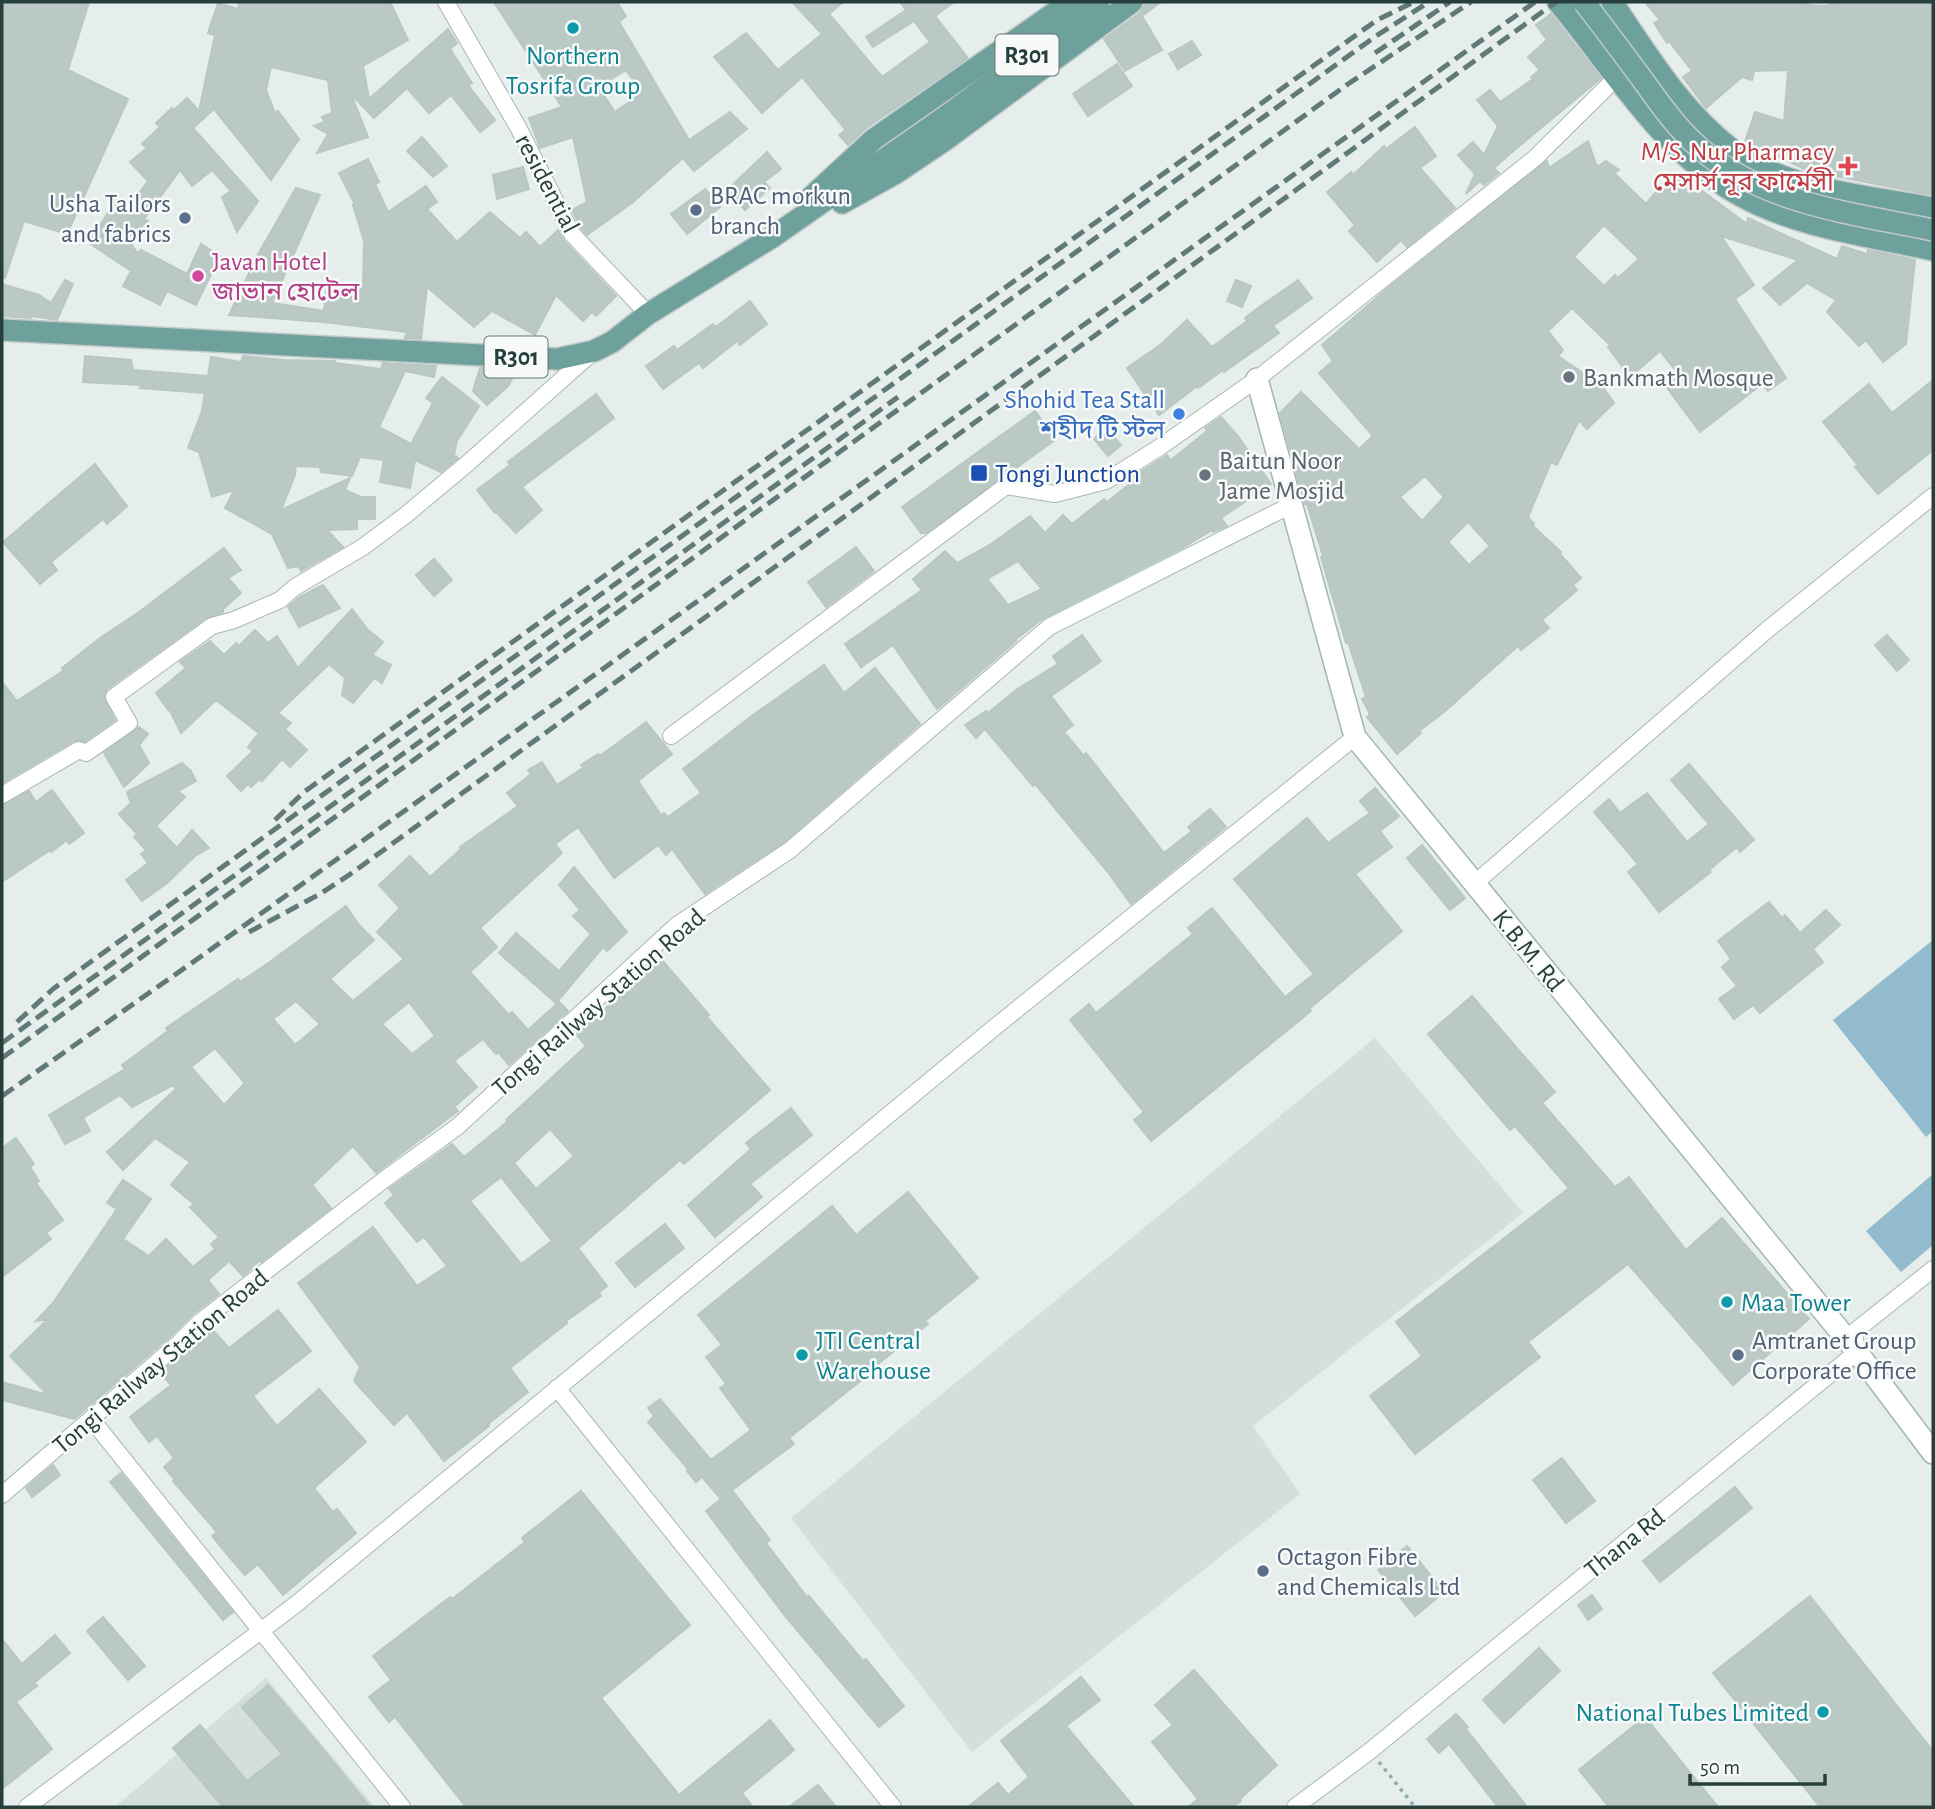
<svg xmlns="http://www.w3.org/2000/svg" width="1935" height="1809" viewBox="0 0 1935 1809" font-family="'Alegreya Sans','Noto Sans Bengali',sans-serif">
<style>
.built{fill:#d4dedb}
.water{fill:#93bbce}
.building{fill:#bbc9c5;stroke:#b9c7c4;stroke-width:2;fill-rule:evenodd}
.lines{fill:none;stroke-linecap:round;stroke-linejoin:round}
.street-casing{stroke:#a9b6b4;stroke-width:18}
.secondary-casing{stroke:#a2b6b3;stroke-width:24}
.primary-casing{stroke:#c2c9c9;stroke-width:24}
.path{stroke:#89afaa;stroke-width:3.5;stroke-dasharray:3.5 5;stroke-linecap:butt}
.street{stroke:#fff;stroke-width:16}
.secondary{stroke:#fff;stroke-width:21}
.primary{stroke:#6ea09c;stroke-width:21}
.rail{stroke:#617a78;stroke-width:5;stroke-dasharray:14 7;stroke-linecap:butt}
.primary-bridge-casing{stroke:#c2c9c9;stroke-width:24;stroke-linecap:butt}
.primary-bridge{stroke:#6ea09c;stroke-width:21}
.culture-dot{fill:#0f9aa8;stroke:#f7faf9;stroke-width:2.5}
.health-dot{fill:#e0444e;stroke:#f7faf9;stroke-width:2.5}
.service-dot{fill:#5c6f8a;stroke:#f7faf9;stroke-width:2.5}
.hotel-dot{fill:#d1479c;stroke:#f7faf9;stroke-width:2.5}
.worship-dot{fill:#6b7280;stroke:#f7faf9;stroke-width:2.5}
.shop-dot{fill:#3f7fe0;stroke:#f7faf9;stroke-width:2.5}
.transit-dot{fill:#1a4fb4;stroke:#f7faf9;stroke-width:2.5}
.labels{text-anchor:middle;stroke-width:5;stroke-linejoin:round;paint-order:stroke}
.shield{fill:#f7faf9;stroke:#657775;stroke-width:2}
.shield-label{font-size:24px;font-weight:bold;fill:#263f3d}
.culture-label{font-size:26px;fill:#0d838f;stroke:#f7faf9;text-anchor:start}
.health-label{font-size:26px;fill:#be3a42;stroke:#f7faf9;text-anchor:end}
.street-label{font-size:26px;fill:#263f3d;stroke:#f7faf9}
.service-label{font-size:26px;fill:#4e5e75;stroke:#f7faf9;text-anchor:start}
.hotel-label{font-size:26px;fill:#b23c85;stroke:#f7faf9;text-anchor:start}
.worship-label{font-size:26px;fill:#5b616d;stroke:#f7faf9;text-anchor:start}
.shop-label{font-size:26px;fill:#366cbe;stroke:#f7faf9;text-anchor:end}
.transit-label{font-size:26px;fill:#164399;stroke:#f7faf9;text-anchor:start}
</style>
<rect width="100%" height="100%" fill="#e6eeec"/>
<!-- built -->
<g class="built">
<polygon points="1375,1038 1523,1213 1253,1426 1300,1494 972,1752 791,1518"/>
<polygon points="266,1678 375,1807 115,1807"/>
</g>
<!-- water -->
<g class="water">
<polygon points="1933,940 1933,1131 1926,1137 1833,1020"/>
<polygon points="1933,1174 1933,1245 1901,1272 1866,1231"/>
</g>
<!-- building -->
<g class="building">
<polygon points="2,2 89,2 68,70 128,99 67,234 24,221 5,278 2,278"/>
<polygon points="239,2 390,2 408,40 363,66 369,99 448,29 457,43 450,49 472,83 468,85 495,120 480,132 451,95 429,113 407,88 374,118 351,94 368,137 317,153 328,134 314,126 325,122 322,117 332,113 328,80 271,67 266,90 275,113 278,111 299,139 271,180 214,109 193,128 258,201 237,232 222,197 231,191 212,170 192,186 180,170 144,219 148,221 127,238 137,253 141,250 187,274 201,244 220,256 196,305 167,291 160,305 123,286 131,271 89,243 116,200 128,208 148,181 130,162 147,148 142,144 160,127 156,123 172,108 174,110 187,98 199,111 215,35 208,33 218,3 238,9"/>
<path d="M494 2H617L626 16 619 22 689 140 730 112 747 129 694 171 683 158 632 203 587 235 581 228 572 210 587 202 573 137 540 148 529 118 562 107ZM626 70 642 93 615 112 598 87Z"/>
<polygon points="792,2 843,2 829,14 882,77 930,42 914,21 873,47 866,37 906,10 900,2 954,2 935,16 968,58 866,128 848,145 839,135 846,130 802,77 762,113 714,57 746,33 778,70 822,34"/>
<polygon points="1145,2 1161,2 1142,16 1162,50 1125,71 1104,39 1140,13"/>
<polygon points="1645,2 1808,2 1808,5 1825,6 1837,2 1933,2 1933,195 1809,171 1770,153 1769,156 1745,142 1755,112 1784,121 1788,70 1754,71 1752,80 1742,77 1706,108 1683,77 1692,71 1669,41 1667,43 1654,23 1660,20"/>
<polygon points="1551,14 1601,78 1512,152 1494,168 1499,173 1484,185 1480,181 1466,194 1475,174 1458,155 1473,142 1484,155 1498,126 1477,100 1490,90 1500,102 1533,79 1531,77 1540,70 1528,57 1547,40 1536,25"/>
<polygon points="1192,41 1201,55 1178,69 1169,54"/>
<polygon points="1117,64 1132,86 1088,116 1073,94"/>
<polygon points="1415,127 1436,156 1420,168 1455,208 1407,247 1401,240 1377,262 1349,231 1355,225 1327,192 1351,172 1353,175 1384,146 1386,149"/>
<polygon points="422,137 447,166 433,177 407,151"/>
<path d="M1588 141 1597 167 1606 161 1619 170 1614 173 1646 204 1672 173 1699 195 1702 191 1747 224 1748 218 1837 259 1842 246 1867 254 1868 250 1915 260 1906 344 1883 362 1866 340 1859 346 1827 312 1836 300 1807 283 1780 305 1763 288 1798 260 1721 236 1754 285 1735 299 1786 378 1768 391 1762 384 1700 432 1665 385 1679 375 1660 351 1630 377 1608 347 1610 345 1572 308 1548 331 1563 350 1558 356 1602 386 1614 403 1587 429 1579 420 1557 465 1551 462 1528 517 1534 524 1533 526 1561 552 1560 554 1581 578 1573 585 1577 590 1542 620 1549 628 1521 650 1518 646 1444 712 1419 731 1421 733 1397 754 1367 717 1370 714 1362 699 1366 697 1348 642 1346 643 1321 557 1323 556 1307 504H1305L1280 413 1301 392 1359 449 1373 436 1319 373 1333 361 1322 345 1388 288 1547 161 1549 168ZM1604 225 1639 259 1618 278 1615 275 1604 286 1574 257ZM1425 476 1444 497 1422 521 1400 497ZM1468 522 1490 546 1469 565 1448 542Z"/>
<polygon points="767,152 781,169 764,182 770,188 745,210 727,190"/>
<polygon points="368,159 379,182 375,184 388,212 426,186 437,202 427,209 457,242 490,212 520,238 526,232 540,247 558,230 564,241 616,296 596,316 592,312 583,321 556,295 535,335 492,311 474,327 427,287 421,339 405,338 407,332 323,322 229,315 249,273 255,277 251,267 256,258 296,188 320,195 272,303 324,311 327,282 363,286 364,241 353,205 355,205 339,173"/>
<polygon points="523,167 529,189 497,199 493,175"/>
<polygon points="705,189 720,207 687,234 671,214"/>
<polygon points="65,280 73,284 57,320 32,316 31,318 2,316 2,284 39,295 51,303"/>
<polygon points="1236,280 1251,286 1242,307 1227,301"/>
<polygon points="1298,280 1312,298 1273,326 1279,333 1224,372 1223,370 1198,388 1197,386 1159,415 1127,368 1160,345 1187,320 1212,347 1247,321 1245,318 1258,308"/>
<polygon points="750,301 767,324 740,345 737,341 703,368 699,363 663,389 646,366 674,346 677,350 713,324 716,327"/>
<polygon points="85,356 131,360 133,370 208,376 211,357 241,362 243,356 285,360 335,361 335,363 381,369 383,363 436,366 434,377 405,371 379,427 411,444 433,403 426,398 442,377 479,406 457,441 454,455 458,458 441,472 415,460 410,488 380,482 384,460 360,457 352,476 321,472 320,467 296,466 295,475 281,510 350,478 345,490 361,497 375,497 375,519 357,519 357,529 327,530 343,547 301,571 298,566 288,568 272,534 225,508 234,490 212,497 199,452 188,448 202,411 205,393 140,388 141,385 83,382"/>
<polygon points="480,368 501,369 515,373 508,386 487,405 473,391"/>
<polygon points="1933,380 1933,450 1878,494 1855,467 1858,465 1823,422 1869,384 1892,413"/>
<polygon points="596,394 614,418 522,487 542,510 516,533 496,512 495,513 477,490 510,465 508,462"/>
<polygon points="1035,411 1056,439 926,533 921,533 902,507"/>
<path d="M1221 417 1238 436 1271 484 1221 518 1227 526 1213 532 1212 530 1182 548 1042 619 1015 640 1016 641 937 709 893 645 861 667 845 644 922 590 913 579 945 551 957 563 991 544 1030 516 1045 533 1063 515 1072 524 1104 499 1107 502 1131 483 1129 480 1137 474 1167 455 1171 460 1207 431 1205 428ZM1018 561 1042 589 1008 605 987 579Z"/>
<polygon points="1107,428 1121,445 1108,456 1094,439"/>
<polygon points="95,464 127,506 107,524 103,519 51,562 57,570 40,584 3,542"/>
<polygon points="856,547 874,571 826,607 808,582"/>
<polygon points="224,548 241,570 228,578 241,593 223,609 223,612 206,618 107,689 104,698 115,720 85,741 74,741 2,783 2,682 17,701 63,671 62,668 100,638 139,612"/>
<polygon points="434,559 452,580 434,596 416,575"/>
<polygon points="323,585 340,608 299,627 288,607 301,596"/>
<polygon points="352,609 368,630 383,642 372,655 391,665 382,683 374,678 353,703 342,695 345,678 329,664 278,713 291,723 285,729 307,750 290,767 282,759 262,781 260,779 251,787 248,784 241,791 227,776 253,751 248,747 259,733 216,700 181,733 169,709 168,710 156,693 186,668 180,662 210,641 224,655 236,643 239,646 255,630 268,643 277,636 298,668"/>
<polygon points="1082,635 1101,661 1051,696 1073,725 1064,732 1083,755 1086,753 1164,853 1192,831 1188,827 1210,809 1226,827 1131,904 1107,871 1035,784 1033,786 985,729 976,738 965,725 986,711 988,713 1016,690 1058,664 1053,656"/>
<polygon points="1887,635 1909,660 1897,671 1875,645"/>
<path d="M824 665 844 693 875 668 920 724 784 842 705 894 672 849 666 855 658 845 614 878 578 827 555 844 562 853 480 928 497 947 470 972 509 1015 512 1012 528 1030 559 1002 568 1011 509 1065 498 1052 496 1054 483 1039 454 1061 477 1087 454 1107 458 1111 376 1173 353 1146 312 1185 331 1208 261 1262 260 1260 243 1276 229 1261 208 1280 219 1294 193 1314 171 1336 74 1419 2 1400V1382L48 1395 10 1356 48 1319 36 1321 53 1303 117 1209 107 1203 123 1180 151 1199 123 1239 149 1256 166 1239 193 1267 215 1249 211 1244 219 1237 190 1207 194 1204 171 1185 190 1162 155 1138 123 1170 107 1152 176 1089 173 1085 132 1107 120 1095 83 1118 90 1131 65 1144 49 1115 125 1069 122 1065 168 1031 166 1028 238 979 240 982 267 964 346 906 359 925 374 940 330 979 353 1001 404 959 377 932 400 908 379 885 410 856 430 877 461 849 460 847 518 806 507 793 531 774 528 770 542 762 557 785 583 768 581 765 598 754 600 756 646 722 672 754 638 781 661 815 664 813 668 817 701 793 683 769 753 715ZM296 1001 320 1024 295 1045 273 1019ZM409 1002 435 1036 412 1054 382 1024ZM215 1048 245 1083 224 1105 191 1067Z"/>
<polygon points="139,727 148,734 139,745 149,763 124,787 104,753"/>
<polygon points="182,763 191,771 196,781 178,791 185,797 156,826 177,848 192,830 209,848 195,856 167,883 142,901 126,880 148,863 141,854 146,850 134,837 137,834 119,814 131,803 127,792"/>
<polygon points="1689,764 1754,840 1740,852 1737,847 1709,870 1711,872 1659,912 1628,872 1638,864 1594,812 1609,799 1620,813 1647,793 1687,842 1709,824 1671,780"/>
<polygon points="1375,788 1399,816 1380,831 1392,847 1355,874 1402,931 1309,1009 1311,1011 1151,1141 1134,1120 1144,1112 1070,1020 1089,1004 1096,1013 1193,934 1188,928 1212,908 1285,997 1314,974 1234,879 1307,818 1328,843 1370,813 1360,801"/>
<polygon points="52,790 84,833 69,844 67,840 51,852 50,850 2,882 2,805 29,791 36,802"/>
<polygon points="1422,845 1465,898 1450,910 1407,858"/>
<polygon points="574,867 627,932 607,951 603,947 556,1003 499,953 516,933 559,971 591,934 573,916 580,910 559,885"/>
<polygon points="1769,902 1782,918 1785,915 1800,933 1826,910 1840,925 1813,949 1823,962 1760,1013 1753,1005 1734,1019 1719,999 1737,986 1722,967 1731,959 1718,941"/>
<path d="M662 960 709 1015 707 1017 770 1090 684 1164 680 1160 578 1248 607 1286 599 1292 601 1296 566 1321 567 1323 510 1368 528 1392 488 1424 489 1426 444 1461 407 1413 394 1425 354 1381 360 1367 298 1283 373 1227 417 1286 447 1266 424 1237 417 1242 385 1203 394 1195 389 1189 452 1144 464 1157 507 1122 506 1120 586 1046 576 1034ZM550 1129 574 1156 536 1189 514 1163ZM501 1177 552 1241 521 1264 470 1201Z"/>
<polygon points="1472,996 1555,1092 1542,1103 1615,1187 1629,1177 1686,1250 1722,1218 1809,1319 1733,1385 1628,1264 1528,1342 1540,1357 1415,1454 1370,1396 1422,1356 1396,1322 1569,1188 1515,1126 1510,1130 1428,1034"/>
<polygon points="791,1108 812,1135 750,1184 762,1197 715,1237 688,1205 751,1149 746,1143"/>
<polygon points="16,1138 34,1164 30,1167 39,1181 36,1183 63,1220 46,1233 51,1239 2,1277 2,1148"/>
<polygon points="908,1192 978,1278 925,1321 928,1324 878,1364 879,1366 789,1438 794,1444 732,1490 770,1540 766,1543 807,1597 809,1596 863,1661 866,1659 904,1706 879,1727 785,1616 706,1511 721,1499 702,1477 696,1482 687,1471 689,1470 648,1422 654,1416 648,1408 660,1399 711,1460 751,1430 720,1388 726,1384 706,1357 722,1345 698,1315 832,1206 856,1235"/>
<polygon points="665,1224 684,1248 635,1287 616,1263"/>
<polygon points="278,1310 311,1351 253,1396 277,1426 319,1389 366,1442 314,1488 333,1512 337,1509 356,1533 283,1595 258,1564 245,1575 231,1559 212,1536 217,1532 173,1481 175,1480 164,1467 174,1458 157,1436 149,1442 130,1417 171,1385 160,1373 210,1327 229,1348"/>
<polygon points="1562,1458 1595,1501 1566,1523 1533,1480"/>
<polygon points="53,1465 60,1475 32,1497 26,1488"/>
<polygon points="121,1473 233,1612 223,1620 110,1482"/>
<polygon points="1735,1487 1752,1508 1660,1582 1643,1561"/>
<polygon points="581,1491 690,1625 601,1698 679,1795 770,1720 794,1750 742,1793 753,1807 466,1807 395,1717 389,1722 369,1697 391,1680 373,1656 450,1597 452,1599 525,1542 522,1538"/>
<polygon points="1407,1546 1444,1592 1415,1616 1378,1570"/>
<polygon points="1592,1595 1602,1609 1588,1620 1578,1605"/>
<polygon points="1810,1596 1933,1751 1933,1807 1820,1807 1713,1673"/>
<polygon points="103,1617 145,1666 128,1680 87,1631"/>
<polygon points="55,1635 70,1653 34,1683 37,1686 16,1702 52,1749 2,1789 2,1639 22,1664"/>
<polygon points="1539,1648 1560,1671 1504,1723 1483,1700"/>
<polygon points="1194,1670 1277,1765 1240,1799 1241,1801 1233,1807 1188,1807 1198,1799 1152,1742 1173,1725 1155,1705"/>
<polygon points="1081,1677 1100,1700 1066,1726 1134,1807 968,1807 998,1783 1008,1795 1029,1777 1001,1741"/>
<polygon points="268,1685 322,1748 370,1807 223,1807 173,1748 200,1725 247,1781 282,1754 242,1707"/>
<polygon points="1456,1714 1468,1727 1466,1729 1527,1807 1498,1807 1449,1744 1439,1753 1427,1739"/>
<polygon points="1645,1717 1718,1807 1609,1807 1579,1770"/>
<polygon points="818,1785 836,1807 789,1807"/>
</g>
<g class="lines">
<defs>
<g id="street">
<polyline points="446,2 518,127 572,234 648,314"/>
<polyline points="671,736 1006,486 1055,494 1106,481 1160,447 1257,379 1535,158 1624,70"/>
<polyline points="2,795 79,750 86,753 129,723 114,697 212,626 234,620 280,600 295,587 363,547 407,514 468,463 594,351"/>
<polyline points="1474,884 1767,630 1933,496"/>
<polyline points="557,1388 893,1807"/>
<polyline points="92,1420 402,1807"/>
<polyline points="2,1495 178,1344 200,1322 385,1179 457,1127 677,925 790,850 1049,627 1291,505"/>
<polyline points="27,1807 295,1605 995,1027 1355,737"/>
<polyline points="1295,1807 1370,1751 1857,1352 1854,1332 1933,1269"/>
</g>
<polyline id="secondary" points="1257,379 1355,737 1857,1352 1933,1453"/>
<g id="primary">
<path d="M1558 2C1612 67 1660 149 1734 192 1793 227 1868 236 1933 250"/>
<path d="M1612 2C1648 55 1681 111 1734 151 1786 190 1870 196 1933 208"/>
<polyline points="809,199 874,139 1070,2"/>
<polyline points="842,203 896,173 945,140 1132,2"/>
<polyline points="2,330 557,359 594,351 612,342 648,314 774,236 956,109 1099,2"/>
</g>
</defs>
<!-- street casing -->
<use href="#street" class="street-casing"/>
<!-- secondary casing -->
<use href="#secondary" class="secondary-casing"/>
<!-- primary casing -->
<use href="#primary" class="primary-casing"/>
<!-- path -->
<polyline class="path" points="1379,1762 1415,1807"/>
<!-- street -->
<use href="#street" class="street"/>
<!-- secondary -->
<use href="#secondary" class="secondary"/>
<!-- primary -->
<use href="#primary" class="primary"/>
<!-- rail -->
<g class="rail">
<polyline points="1375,53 1450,2"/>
<polyline points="275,820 304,792 1377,20 1414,2"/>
<polyline points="249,932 320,894 349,875 1556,2"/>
<polyline points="17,1022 53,989 1376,36 1429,2"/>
<polyline points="2,1043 898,397"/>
<polyline points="2,1058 1348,84 1471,2"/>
<polyline points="2,1096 196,960 1535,2"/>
</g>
<defs>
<path id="primary-bridge" d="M1584 2C1605 29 1625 56 1645 83 1659 103 1674 124 1692 141 1756 203 1850 213 1933 230"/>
</defs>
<!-- primary-bridge casing -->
<use href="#primary-bridge" class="primary-bridge-casing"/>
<!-- primary-bridge -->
<use href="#primary-bridge" class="primary-bridge"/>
</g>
<!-- markers -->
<g class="culture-dot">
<circle cx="573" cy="28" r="7"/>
<circle cx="1727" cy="1302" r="7"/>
<circle cx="802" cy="1355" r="7"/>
<circle cx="1823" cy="1712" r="7"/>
</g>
<path class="health-dot" d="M1844.5 155.5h7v7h7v7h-7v7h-7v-7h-7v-7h7z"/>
<g class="service-dot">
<circle cx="696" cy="210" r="7"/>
<circle cx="185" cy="218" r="7"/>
<circle cx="1738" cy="1355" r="7"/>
<circle cx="1263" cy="1571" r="7"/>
</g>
<circle class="hotel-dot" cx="198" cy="276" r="7"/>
<g class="worship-dot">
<circle cx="1569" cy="377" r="7"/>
<circle cx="1205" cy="475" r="7"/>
</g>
<circle class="shop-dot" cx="1179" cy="414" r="7"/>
<rect class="transit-dot" x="970" y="464" width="18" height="18" rx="3.5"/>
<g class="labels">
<!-- shield labels -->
<g class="shield">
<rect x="995.5" y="34.5" width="63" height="41" rx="5"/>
<rect x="484.5" y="336.5" width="63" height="41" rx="5"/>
</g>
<g class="shield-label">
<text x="1027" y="63">R301</text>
<text x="516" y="365">R301</text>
</g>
<!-- culture labels -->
<g class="culture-label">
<text x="573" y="64" text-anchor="middle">Northern<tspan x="573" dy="30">Tosrifa Group</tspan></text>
<text x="1741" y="1311">Maa Tower</text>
<text x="816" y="1349">JTI Central<tspan x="816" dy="30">Warehouse</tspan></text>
<text x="1809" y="1721" text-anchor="end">National Tubes Limited</text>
</g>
<!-- health labels -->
<g class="health-label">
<text x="1834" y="160">M/S. Nur Pharmacy<tspan x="1834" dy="30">মেসার্স নূর ফার্মেসী</tspan></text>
</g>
<!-- street labels -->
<g class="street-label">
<text transform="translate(548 183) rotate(62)" y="9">residential</text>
<text transform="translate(1529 950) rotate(51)" y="9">K.B.M. Rd</text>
<text transform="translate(598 1002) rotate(-41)" y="9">Tongi Railway Station Road</text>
<text transform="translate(160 1361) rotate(-40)" y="9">Tongi Railway Station Road</text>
<text transform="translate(1624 1543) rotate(-39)" y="9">Thana Rd</text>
</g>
<!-- service labels -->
<g class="service-label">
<text x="710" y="204">BRAC morkun<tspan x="710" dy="30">branch</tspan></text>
<text x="171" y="212" text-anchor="end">Usha Tailors<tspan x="171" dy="30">and fabrics</tspan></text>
<text x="1752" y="1349">Amtranet Group<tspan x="1752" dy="30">Corporate Office</tspan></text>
<text x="1277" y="1565">Octagon Fibre<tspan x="1277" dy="30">and Chemicals Ltd</tspan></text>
</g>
<!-- hotel labels -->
<g class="hotel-label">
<text x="212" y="270">Javan Hotel<tspan x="212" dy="30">জাভান হোটেল</tspan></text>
</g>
<!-- worship labels -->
<g class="worship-label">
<text x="1583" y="386">Bankmath Mosque</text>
<text x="1219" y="469">Baitun Noor<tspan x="1219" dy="30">Jame Mosjid</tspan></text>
</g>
<!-- shop labels -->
<g class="shop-label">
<text x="1165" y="408">Shohid Tea Stall<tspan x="1165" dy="30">শহীদ টি স্টল</tspan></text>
</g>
<!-- transit labels -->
<g class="transit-label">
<text x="995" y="482">Tongi Junction</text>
</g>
</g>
<!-- border -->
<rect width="1935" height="1809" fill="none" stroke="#263f3d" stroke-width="7"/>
<!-- scale -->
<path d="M1690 1774v10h135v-10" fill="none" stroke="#263f3d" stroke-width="3.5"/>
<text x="1700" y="1774" font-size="21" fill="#263f3d" stroke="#f7faf9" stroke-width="5" paint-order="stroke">50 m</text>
</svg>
